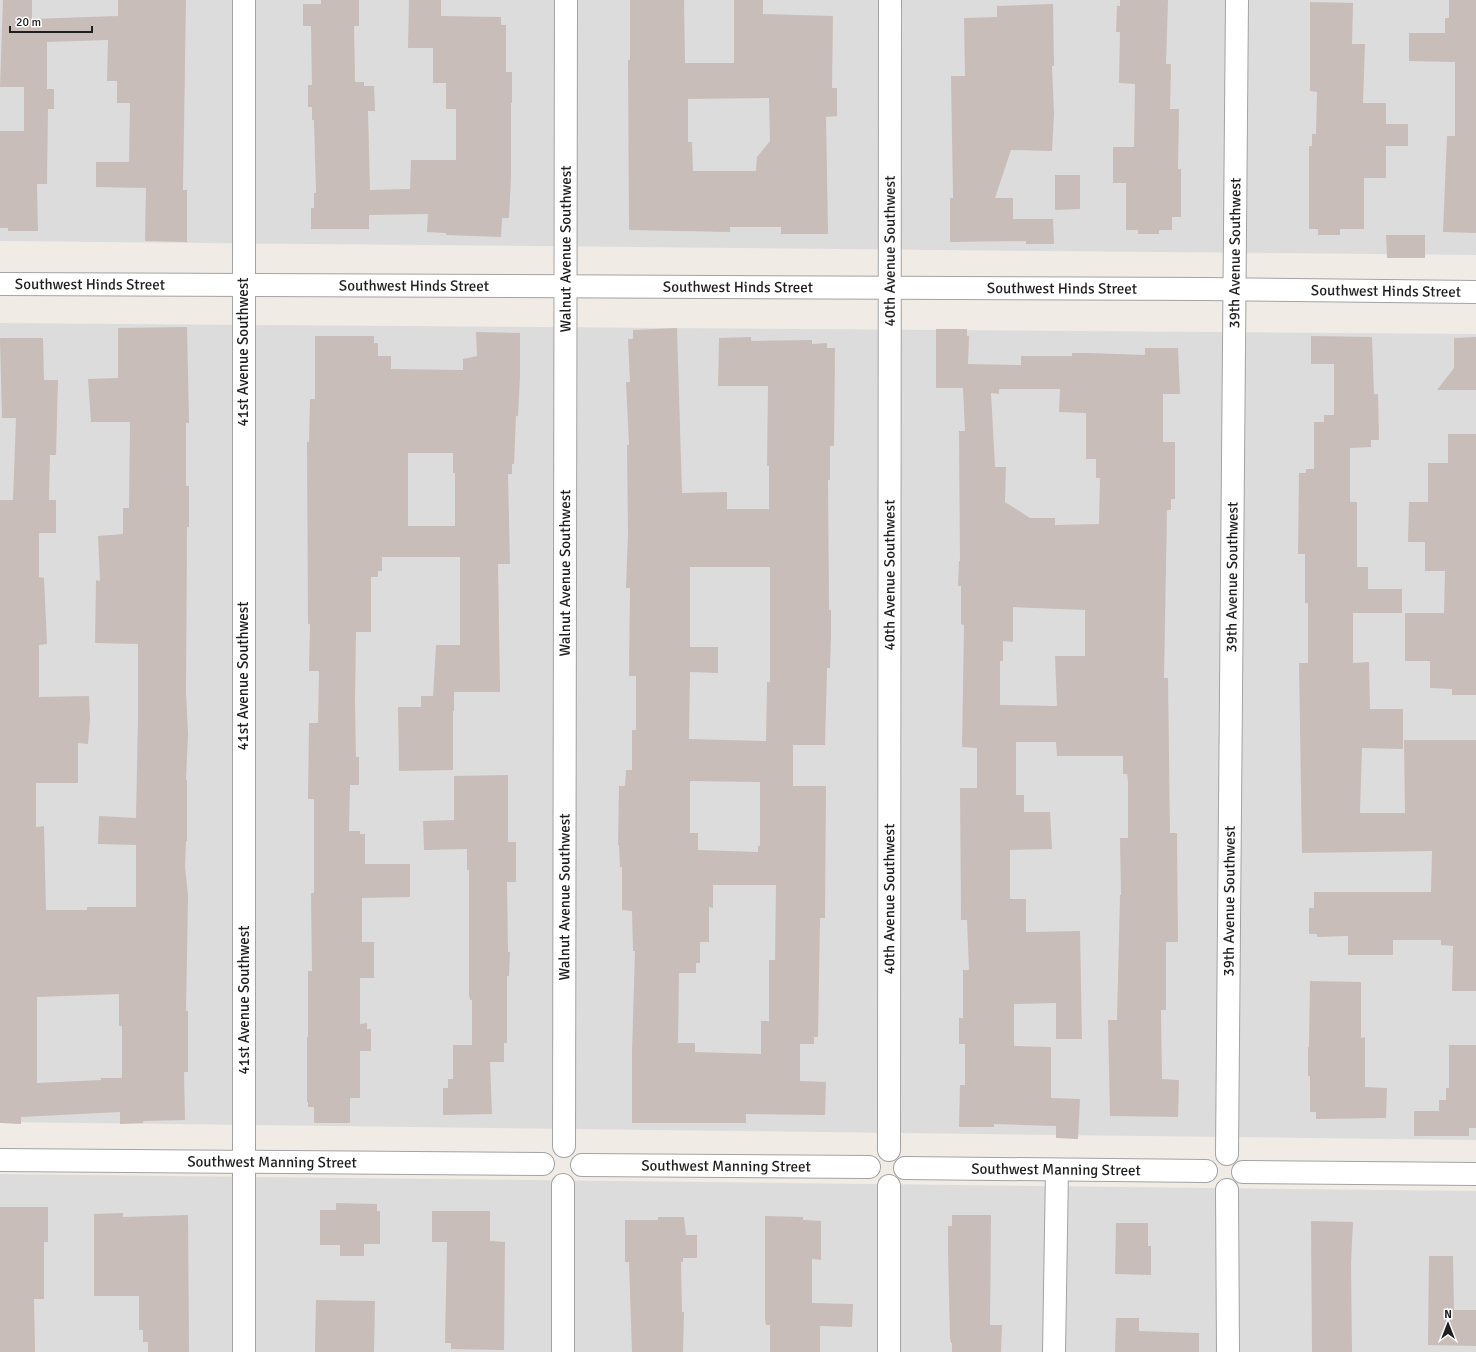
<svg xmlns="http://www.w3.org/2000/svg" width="1476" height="1352" viewBox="0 0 1476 1352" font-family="Signika,sans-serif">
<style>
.residential{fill:#dddcdc}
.building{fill:#c8bdb8;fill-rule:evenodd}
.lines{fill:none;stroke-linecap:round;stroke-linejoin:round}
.minor-casing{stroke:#a3a3a3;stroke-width:24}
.minor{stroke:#fff;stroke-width:22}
.labels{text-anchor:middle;stroke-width:4;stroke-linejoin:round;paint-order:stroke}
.street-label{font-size:15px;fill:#1f1f1f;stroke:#fff}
</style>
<rect width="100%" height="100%" fill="#f0ebe5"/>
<!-- residential -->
<g class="residential">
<polygon points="0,0 1476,0 1476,255 0,241"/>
<polygon points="0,323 1476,334 1476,1140 0,1122"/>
<polygon points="0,1174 1476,1191 1476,1352 0,1352"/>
</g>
<!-- building -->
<g class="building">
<polygon points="3,0 32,0 32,19 118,16 118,0 186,0 183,190 187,190 187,242 145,241 146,188 96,187 96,162 129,162 130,103 117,103 117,81 107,81 108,40 47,42 47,89 54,89 54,109 48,109 47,184 37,184 38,231 8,231 8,228 0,228 0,131 24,131 24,87 0,87"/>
<polygon points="321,0 359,0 359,26 354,26 355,82 364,82 364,86 374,86 375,111 368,111 370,190 410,189 411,160 456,160 456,109 446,109 446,83 433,83 433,48 408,48 409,0 441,0 441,16 501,17 501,25 506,25 506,72 512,72 512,103 511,103 511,176 509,218 502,218 501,237 446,235 446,233 427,232 428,214 369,215 369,229 311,229 311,208 314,208 314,193 316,193 314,120 312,120 312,107 308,107 308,85 312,85 311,26 303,26 303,4 321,4"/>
<path d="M630 0H684L685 63H734V0H763V14L833 16 832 88H837V116L826 117 828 234H781V227H730V232L629 230 628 60H630ZM769 98 770 141 757 157 756 171H693L692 142H688V99Z"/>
<polygon points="1120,0 1168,0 1166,64 1171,64 1170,109 1179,109 1178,169 1181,169 1181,217 1172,217 1172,230 1159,230 1159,234 1138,234 1138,230 1126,230 1126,183 1113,183 1113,147 1134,147 1135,84 1119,83 1120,32 1116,32 1117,6 1120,6"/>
<polygon points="1449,0 1476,0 1476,233 1443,232 1447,136 1455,136 1455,62 1409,61 1409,33 1445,33 1445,18 1449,18"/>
<polygon points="1310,2 1353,3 1352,44 1365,44 1363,103 1386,103 1386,124 1408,124 1408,146 1386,146 1386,178 1364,178 1364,229 1340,229 1340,235 1318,235 1318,229 1309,229 1309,146 1312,146 1312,134 1316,134 1317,92 1310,91"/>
<polygon points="1053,4 1054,66 1052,66 1054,114 1052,151 1011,150 995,198 1013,198 1013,219 1053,219 1054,244 1026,244 1026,241 950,242 950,198 953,198 951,76 965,76 964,18 997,17 997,6"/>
<polygon points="1055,175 1080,175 1080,209 1055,210"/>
<polygon points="1386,235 1425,235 1425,258 1387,258"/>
<path d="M187 327 189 423H186V486H189V527H187L186 692 188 734 186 780H187V841H186L185 867 188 895 186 1011H188V1072H184L185 1120 143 1121V1123L120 1124V1112L21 1117V1124L0 1123V500H13L16 418H2L0 338H43L44 380H58L56 455H50L49 500H56V533H39V577L44 578 47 644 39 645V697L89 696 90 719 88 744 78 743V783H36V827L44 826 46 910H87V907H136V845L98 844 99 816 136 818 138 719V644L95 643 96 580 100 581 98 536 123 534V508H129L130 422H91L88 379 118 378V328ZM119 994V1026H122V1078H101V1080L37 1083V997Z"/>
<path d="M677 328 682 493 727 492V509H769V466H767L768 386H718L719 338 751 337V341L812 340V344L827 343V348H835L834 446H830V480H828L829 610H831V635L830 668H827L825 745H793V786H826L825 918H820L818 1037H814V1044H800V1081L826 1082 825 1115 746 1114V1123H632V1052L635 951H633L632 911 622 910V867H620L619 845H618L619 786H625L626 770H632V730H636V676H629L630 588H626L628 533 627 445H629L626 382H630L628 339H633V330ZM690 567H770V682H767L766 741 689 739 690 672 718 673V647H690ZM690 781 760 782V846H758V852L698 850V833H690ZM713 885H776L775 960H769V1021H761V1054L695 1052V1043H678L679 973H696V963H700V942H709V907L713 908Z"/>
<path d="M936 329H967V336H969L968 364 1021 365V356H1072V353H1088L1145 355V348H1178L1180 394H1163V442H1175V499H1171V510H1167L1164 678H1168L1170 833H1177L1178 942H1166V1010H1161L1162 1079 1179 1080 1178 1117 1110 1116 1108 1020H1117L1120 895H1121L1120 838H1128V782L1127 774H1123V756H1057L1056 742H1016V795H1024V812H1050L1052 849 1010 850V899H1026V932L1080 931 1082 1039H1056V1003L1014 1004V1046L1051 1047V1098L1080 1099 1078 1139 1056 1138V1126L994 1124V1127H959L960 1085H965V1044H959V1018H963V970H969L967 920H961L960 788H977V748L962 747 964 625 961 624V586H958L959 561H960L959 431H965L963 388H936ZM999 389H1060L1059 412 1086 413V459H1096V478H1100L1099 524 1055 525V518H1030L1005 502 1006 467H995L991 393 999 394ZM1013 607 1085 610V656H1055L1057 706 1000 705V661H1003V641L1013 642Z"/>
<path d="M476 332 520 333V377L518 416H516L514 464H512V474H508L510 564H498L500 692H454V711H453V770L399 771 398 707H421V696H433L436 645H460V557H382V571H378V577H371V632H356L355 703 356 757H359V785H350L349 831H360V834H365V864H410V897L362 898V942H374V978H360V1024L367 1023V1029H371V1051H360V1098H350V1123H314V1107H308V1102H307V1037H308V971H312L311 893H314V799H308L309 723H318L319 671H309L310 624H308L307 442H309L310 399H315V336H374V343H378V356H391V369L463 370V359L477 356ZM408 453H453V473H455V526H408Z"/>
<polygon points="1311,336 1372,337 1374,394 1378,394 1379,440 1371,440 1371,447 1350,448 1350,502 1357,502 1357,567 1368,567 1368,589 1402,589 1402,613 1353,613 1353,663 1369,662 1370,709 1403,709 1403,749 1362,748 1360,813 1405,813 1404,740 1476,740 1476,991 1452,991 1453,946 1441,945 1441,940 1393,940 1393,955 1348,955 1348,936 1317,937 1317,934 1309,934 1309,908 1314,908 1314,892 1431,892 1432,851 1302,853 1299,663 1308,663 1308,603 1305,603 1305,554 1298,554 1299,473 1306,473 1306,469 1314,469 1314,422 1324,422 1324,415 1334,415 1334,364 1311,364"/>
<polygon points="1476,337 1476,390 1437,390 1454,368 1454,338"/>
<polygon points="1448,434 1476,434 1476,695 1452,695 1452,689 1430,688 1430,661 1405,661 1405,613 1444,613 1445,571 1425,571 1425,542 1408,542 1409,502 1428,502 1428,463 1448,463"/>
<polygon points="508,775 508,842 516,842 516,882 507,882 508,952 510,952 509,976 507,976 507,1043 504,1043 504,1062 490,1062 492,1114 443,1115 443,1088 448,1088 448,1079 453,1079 453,1045 472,1045 472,1000 470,1000 469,995 469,870 467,870 467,849 424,850 423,821 454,820 454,776"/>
<polygon points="1310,981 1361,982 1361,1038 1365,1037 1365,1087 1387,1088 1386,1118 1316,1119 1316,1112 1310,1112 1310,1076 1308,1076 1308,1047 1309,1047"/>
<polygon points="1449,1045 1476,1045 1476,1128 1469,1128 1469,1136 1414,1136 1414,1111 1439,1111 1439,1100 1446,1100 1446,1088 1449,1088"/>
<polygon points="336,1203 377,1204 377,1211 380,1211 380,1244 364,1244 364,1256 340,1256 340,1245 320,1245 320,1210 336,1210"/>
<polygon points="0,1207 48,1207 48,1242 44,1242 44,1299 34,1299 35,1352 0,1352"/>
<polygon points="432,1211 490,1211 490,1241 505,1242 504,1350 451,1349 451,1343 445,1343 447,1242 432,1242"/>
<polygon points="123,1213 123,1217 188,1215 189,1352 148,1352 148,1342 143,1342 143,1330 139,1330 139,1296 94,1296 94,1214"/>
<polygon points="952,1215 991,1215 990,1325 1002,1325 1001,1352 952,1352 952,1343 951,1343 950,1338 948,1253 948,1226 952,1226"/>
<polygon points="765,1216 803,1217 803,1220 821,1221 821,1260 812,1259 812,1303 853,1304 852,1327 820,1326 820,1352 770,1352 770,1325 766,1325 765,1320"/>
<polygon points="658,1217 684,1217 686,1235 697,1235 697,1258 683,1258 683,1262 681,1262 682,1312 684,1312 683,1352 632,1352 629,1262 625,1262 625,1220 658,1220"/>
<polygon points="1311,1221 1353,1222 1351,1263 1352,1352 1312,1352"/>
<polygon points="1116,1223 1148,1223 1148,1246 1151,1246 1151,1275 1115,1274"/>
<polygon points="1429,1256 1453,1256 1454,1310 1476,1310 1476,1346 1428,1345"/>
<polygon points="316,1300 375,1301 374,1352 315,1352"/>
<polygon points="1116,1318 1139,1318 1139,1331 1199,1333 1199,1352 1115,1352"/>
</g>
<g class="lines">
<defs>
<g id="minor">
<polyline points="244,0 244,1352"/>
<path id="s1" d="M0 284 1205 289 1476 292"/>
<path id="s2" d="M564 1146 566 0"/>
<path id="s3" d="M889 1150 890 0"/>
<path id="s4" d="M1227 1154 1237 0"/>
<path id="s5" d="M0 1160 543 1164"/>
<path id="s6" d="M582 1165 869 1167"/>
<path id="s7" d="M905 1168 1206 1171"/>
<polyline points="1243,1172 1476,1174"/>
<polyline points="1227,1190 1228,1352"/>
<polyline points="563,1352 563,1185"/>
<polyline points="889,1352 889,1186"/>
<polyline points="1054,1352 1057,1170"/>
</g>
</defs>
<!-- minor casing -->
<use href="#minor" class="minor-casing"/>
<!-- minor -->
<use href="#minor" class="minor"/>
</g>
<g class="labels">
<!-- street labels -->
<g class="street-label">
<text dy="5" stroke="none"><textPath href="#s2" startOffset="897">Walnut Avenue Southwest</textPath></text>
<text dy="5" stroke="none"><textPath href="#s3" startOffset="899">40th Avenue Southwest</textPath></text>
<text dy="5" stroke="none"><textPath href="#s4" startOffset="901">39th Avenue Southwest</textPath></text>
<text dy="5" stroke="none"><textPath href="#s1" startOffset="90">Southwest Hinds Street</textPath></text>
<text dy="5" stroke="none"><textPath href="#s1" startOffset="414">Southwest Hinds Street</textPath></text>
<text dy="5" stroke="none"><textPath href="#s1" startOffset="738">Southwest Hinds Street</textPath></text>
<text dy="5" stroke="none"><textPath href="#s1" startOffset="1062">Southwest Hinds Street</textPath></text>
<text dy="5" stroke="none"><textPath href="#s1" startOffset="1386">Southwest Hinds Street</textPath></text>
<text transform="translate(243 352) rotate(-90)" y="5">41st Avenue Southwest</text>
<text dy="5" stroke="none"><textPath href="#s2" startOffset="573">Walnut Avenue Southwest</textPath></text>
<text dy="5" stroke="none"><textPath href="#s3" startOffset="575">40th Avenue Southwest</textPath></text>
<text dy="5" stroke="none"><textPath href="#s4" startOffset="577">39th Avenue Southwest</textPath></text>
<text transform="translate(243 676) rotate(-90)" y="5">41st Avenue Southwest</text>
<text dy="5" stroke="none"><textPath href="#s2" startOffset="249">Walnut Avenue Southwest</textPath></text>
<text dy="5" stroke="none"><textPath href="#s3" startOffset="251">40th Avenue Southwest</textPath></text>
<text dy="5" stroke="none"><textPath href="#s4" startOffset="253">39th Avenue Southwest</textPath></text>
<text transform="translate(244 1000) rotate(-90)" y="5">41st Avenue Southwest</text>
<text dy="5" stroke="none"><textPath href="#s5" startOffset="272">Southwest Manning Street</textPath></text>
<text dy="5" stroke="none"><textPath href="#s6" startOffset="144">Southwest Manning Street</textPath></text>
<text dy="5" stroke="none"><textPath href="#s7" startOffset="151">Southwest Manning Street</textPath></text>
</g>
</g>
<!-- north arrow -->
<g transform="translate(1448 1324)" stroke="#ffffff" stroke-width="3" paint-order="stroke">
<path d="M0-3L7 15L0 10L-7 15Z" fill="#1f1f1f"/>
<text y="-6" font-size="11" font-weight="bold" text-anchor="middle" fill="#1f1f1f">N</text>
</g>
<!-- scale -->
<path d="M10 26v6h82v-6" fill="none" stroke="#1f1f1f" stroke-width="2"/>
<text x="16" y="26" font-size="12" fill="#1f1f1f" stroke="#ffffff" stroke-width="3" paint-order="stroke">20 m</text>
</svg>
